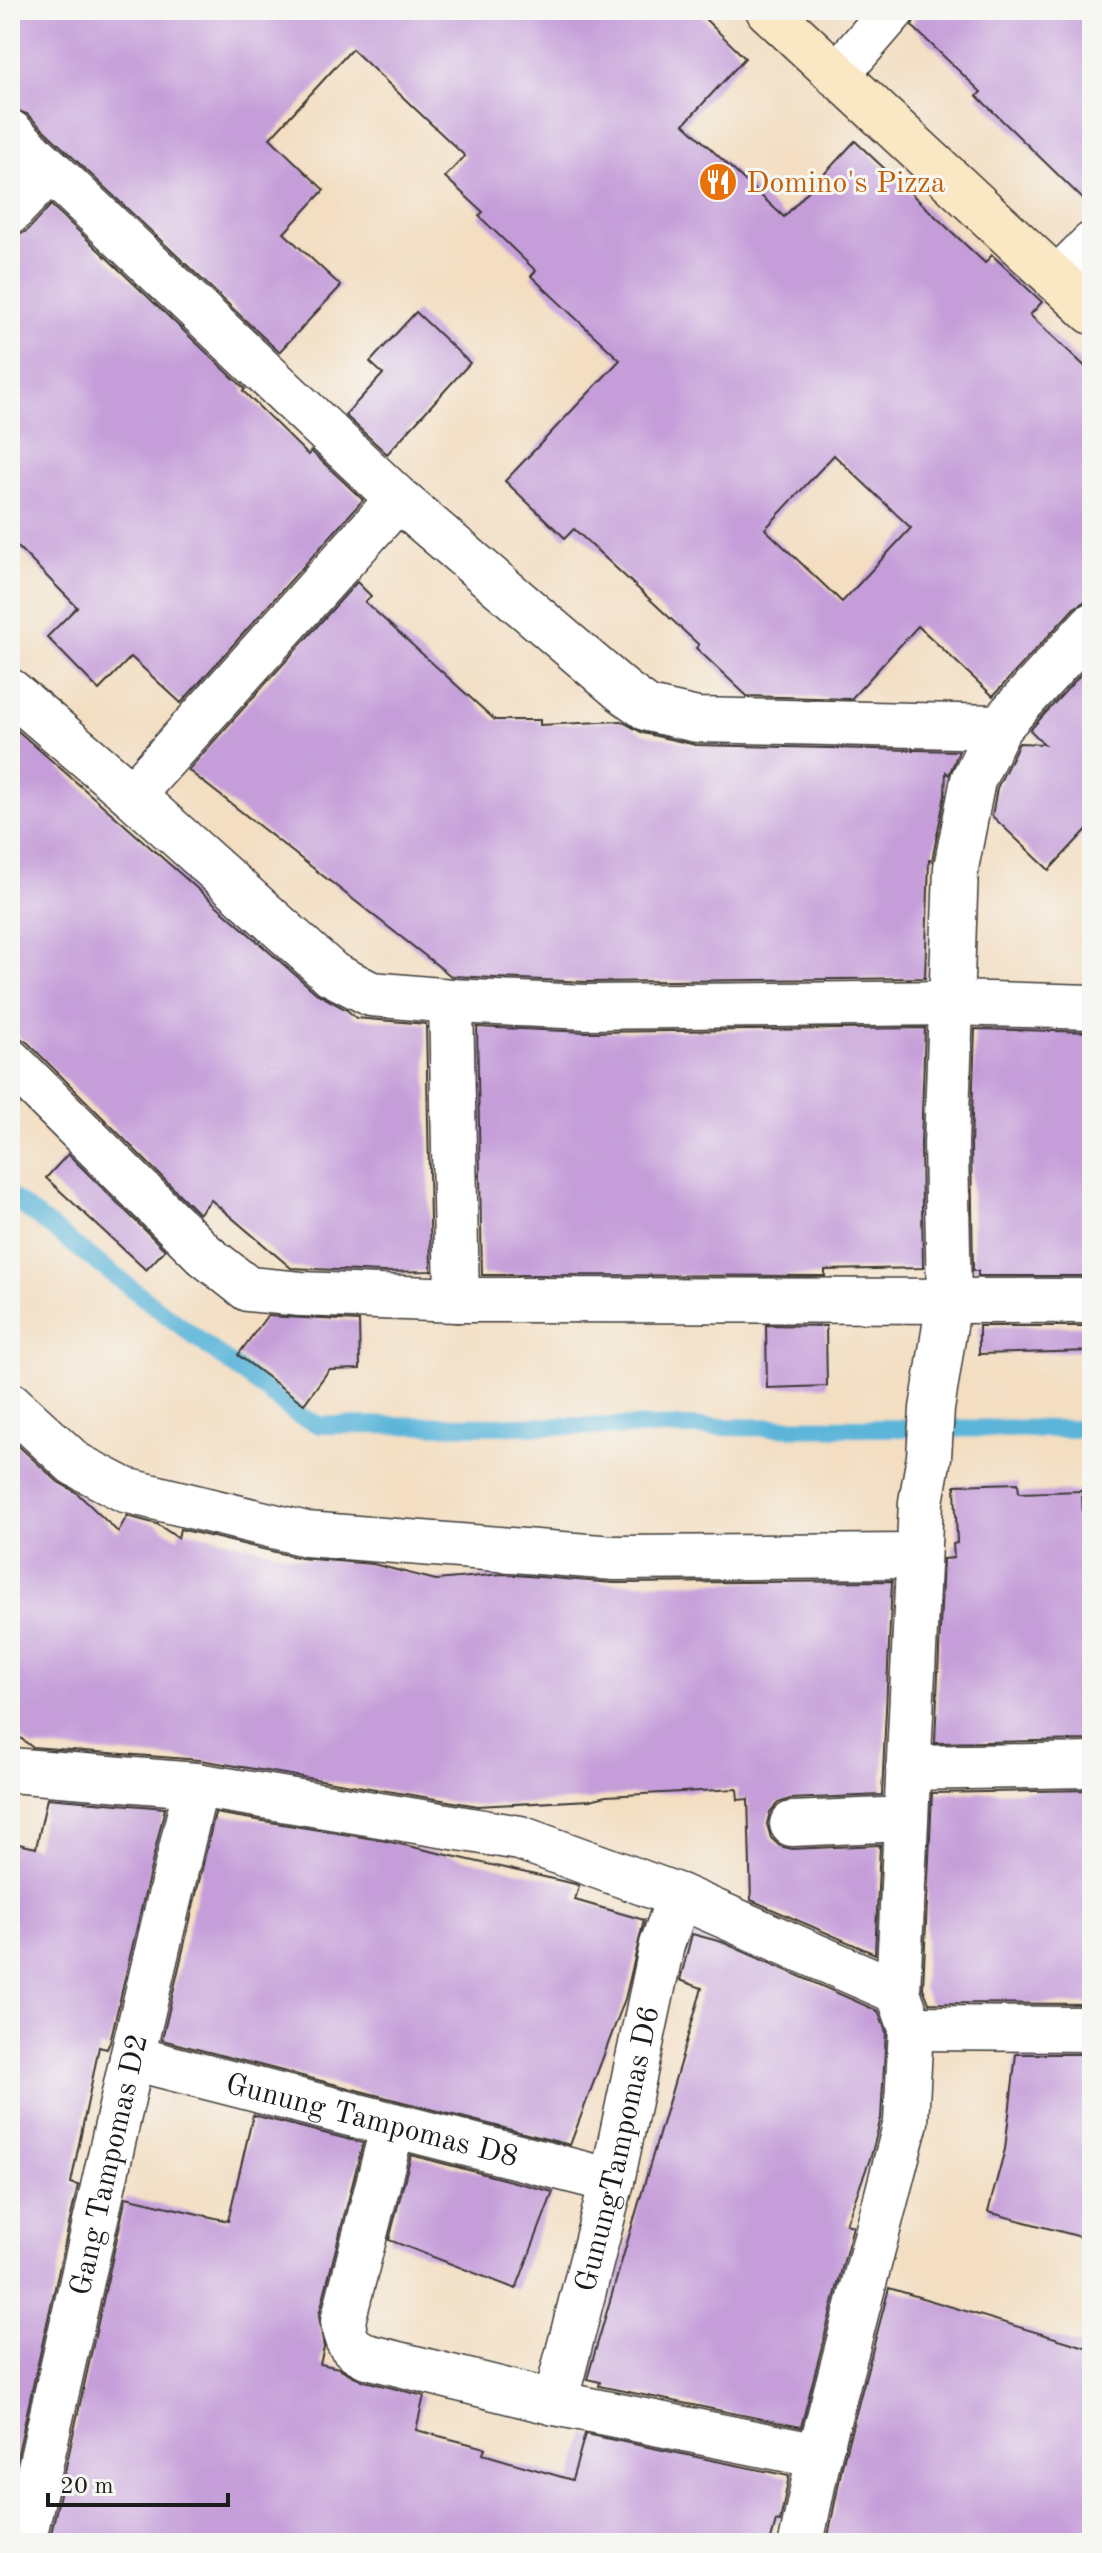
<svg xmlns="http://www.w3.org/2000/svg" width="1102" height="2553" viewBox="0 0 1102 2553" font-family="'Old Standard TT',serif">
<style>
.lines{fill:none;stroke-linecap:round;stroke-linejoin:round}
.stream{stroke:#5bb5d9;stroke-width:18}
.building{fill:#c59ed9;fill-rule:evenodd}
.street-casing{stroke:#3c3935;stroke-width:47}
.secondary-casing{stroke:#3c3935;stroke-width:47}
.street{stroke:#fff;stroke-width:44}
.secondary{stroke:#fae7c3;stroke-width:44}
.labels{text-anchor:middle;stroke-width:6;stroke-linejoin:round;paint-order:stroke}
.food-label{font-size:30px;fill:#c56008;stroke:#f6f6f2;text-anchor:start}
.street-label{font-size:30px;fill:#1c1c1c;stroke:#f6f6f2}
</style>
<rect width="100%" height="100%" fill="#f6f6f2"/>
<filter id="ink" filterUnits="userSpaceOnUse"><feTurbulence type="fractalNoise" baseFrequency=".0125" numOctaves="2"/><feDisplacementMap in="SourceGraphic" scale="16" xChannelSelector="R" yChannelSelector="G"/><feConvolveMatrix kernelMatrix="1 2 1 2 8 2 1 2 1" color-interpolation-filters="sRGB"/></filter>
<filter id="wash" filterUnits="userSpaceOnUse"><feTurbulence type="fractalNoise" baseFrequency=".006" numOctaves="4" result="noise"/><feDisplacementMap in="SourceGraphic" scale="32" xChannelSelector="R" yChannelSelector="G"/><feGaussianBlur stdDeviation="1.8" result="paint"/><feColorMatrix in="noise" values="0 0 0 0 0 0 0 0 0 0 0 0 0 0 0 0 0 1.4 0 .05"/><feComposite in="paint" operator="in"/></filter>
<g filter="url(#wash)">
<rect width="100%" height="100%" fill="#f3dec2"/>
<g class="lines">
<!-- stream -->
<polyline class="stream" points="10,1196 299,1416 320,1425 1092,1429"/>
</g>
<g id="blocks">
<!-- building -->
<g class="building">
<path d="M10 10H696L745 58 684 124 784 217 855 141 985 263 992 255 1042 302 1030 315 1092 373V601L1084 602 1074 608 993 696 918 626 851 699 747 696 696 648 699 645 574 529 565 538 505 481 620 360 531 276 536 271 479 216 483 212 445 177 465 156 352 49 270 138 324 190 284 233 341 286 279 352 27 114 10 108ZM834 455 911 528 842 602 765 529Z"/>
<polygon points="917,10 1092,10 1092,208 977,96 981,92 912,26"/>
<polygon points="51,205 245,389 243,391 308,455 311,451 363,500 181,703 131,657 99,690 47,637 77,607 10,539 10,236 18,236 28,230"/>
<polygon points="416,312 470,363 387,454 345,415 383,374 370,362"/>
<polygon points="357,582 371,596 365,602 495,720 540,720 540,725 621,721 643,733 696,745 959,751 949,775 946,772 945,795 932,861 929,860 925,978 587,982 451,976 188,770"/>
<polygon points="1092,662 1092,824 1049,870 992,816 997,788 1019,743 1044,744 1030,730"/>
<polygon points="10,724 316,993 347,1010 356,1018 426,1024 431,1271 383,1272 291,1268 211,1200 199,1214 28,1043 10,1031"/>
<polygon points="477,1027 587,1032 925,1028 921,1144 923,1268 825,1270 825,1276 482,1275"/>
<polygon points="975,1029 1092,1032 1092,1276 978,1276 978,1271 973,1271 971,1144"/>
<polygon points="68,1154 165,1250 146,1270 46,1178"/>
<polygon points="267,1316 359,1321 360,1369 329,1370 304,1404 238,1355"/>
<polygon points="766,1325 826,1326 827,1386 767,1388"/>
<polygon points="979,1326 1092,1326 1092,1351 979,1354"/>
<polygon points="10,1438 58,1482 77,1493 118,1532 127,1516 157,1524 178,1538 180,1529 300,1558 373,1564 436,1580 503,1574 614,1583 892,1581 882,1795 790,1799 778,1803 770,1812 767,1824 771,1838 780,1846 792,1849 880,1845 875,1954 751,1900 748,1799 738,1800 737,1789 606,1796 590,1800 478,1806 200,1760 32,1747 10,1730"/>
<polygon points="1018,1483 1019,1493 1082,1491 1092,1740 935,1743 943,1559 954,1558 953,1544 957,1543 955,1485"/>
<polygon points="1092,1790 1092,2004 929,2003 923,1988 932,1793"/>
<polygon points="47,1798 165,1808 110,2042 107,2049 99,2047 71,2183 78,2185 13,2475 10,2474 10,1842 36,1848"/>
<polygon points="215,1813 386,1841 575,1884 579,1886 575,1900 644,1920 625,1999 570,2145 162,2040"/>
<polygon points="692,1934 722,1942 878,2011 886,2032 881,2118 871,2156 846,2224 853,2226 801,2427 599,2386 600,2382 587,2379 702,1988 680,1980"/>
<polygon points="1016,2054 1092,2054 1092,2240 988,2212 1005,2149"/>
<polygon points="253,2115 363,2143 319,2315 324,2348 320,2364 339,2368 361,2380 424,2396 416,2430 485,2448 483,2454 572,2480 585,2434 789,2476 780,2522 776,2521 770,2543 49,2543 126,2197 228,2221"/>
<polygon points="411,2155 553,2192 516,2289 389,2240"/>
<polygon points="889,2288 1092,2349 1092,2543 846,2543 828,2537 843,2462"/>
</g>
</g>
</g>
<g filter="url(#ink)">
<use href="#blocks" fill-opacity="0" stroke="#3c3935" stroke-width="2"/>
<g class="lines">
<defs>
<g id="street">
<polyline points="837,75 893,10"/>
<polyline points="10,132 398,499 623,691 648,709 697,720 999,727 973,780 956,868 946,1144 949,1300 932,1409 929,1457 921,1502 898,1992"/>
<polyline points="10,212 50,170"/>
<polyline points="1056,280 1092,244"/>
<polyline points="10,691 132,795 332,974 371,994 451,1001 587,1007 953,1003 1092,1007"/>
<polyline points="999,727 1092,625"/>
<polyline points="132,795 398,499"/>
<polyline points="451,1001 457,1300"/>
<polyline points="10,1061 205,1255 248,1289 301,1294 457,1300 1092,1301"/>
<polyline points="10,1404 75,1464 125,1490 306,1534 614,1558 917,1556"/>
<polyline points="908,1768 1092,1765"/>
<polyline points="10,1770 196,1785 520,1838 679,1896 898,1992 911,2028 906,2122 819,2456 801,2543"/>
<polyline points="792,1824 905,1819"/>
<polyline points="911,2028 1092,2029"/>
<path id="s1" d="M132 2058 612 2181"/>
<path d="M393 2125 343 2321C346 2343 348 2346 367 2356L555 2403 819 2456"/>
<path id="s2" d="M555 2403 612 2181 662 1945 679 1896"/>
<path id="s3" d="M23 2543 132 2058 196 1785"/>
</g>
<polyline id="secondary" points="768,10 1092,312"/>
</defs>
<!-- street casing -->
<use href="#street" class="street-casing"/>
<!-- secondary casing -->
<use href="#secondary" class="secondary-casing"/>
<!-- street -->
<use href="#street" class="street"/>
<!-- secondary -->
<use href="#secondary" class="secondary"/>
</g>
</g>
<!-- icons -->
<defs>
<symbol id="restaurant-disc" viewBox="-11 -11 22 22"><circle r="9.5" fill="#e8710a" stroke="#f6f6f2"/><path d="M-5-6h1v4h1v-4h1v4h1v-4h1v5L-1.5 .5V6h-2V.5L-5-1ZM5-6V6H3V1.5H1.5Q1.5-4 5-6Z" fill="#fff"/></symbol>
</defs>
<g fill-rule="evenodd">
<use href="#restaurant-disc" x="696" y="160" width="44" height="44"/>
</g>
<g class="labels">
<!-- food labels -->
<g class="food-label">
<text x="746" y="192">Domino's Pizza</text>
</g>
<!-- street labels -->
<g class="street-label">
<text dy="10" stroke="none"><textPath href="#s1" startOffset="248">Gunung Tampomas D8</textPath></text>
<text dy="10" stroke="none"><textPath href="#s2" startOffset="262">GunungTampomas D6</textPath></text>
<text dy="10" stroke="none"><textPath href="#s3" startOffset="388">Gang Tampomas D2</textPath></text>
</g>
</g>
<!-- margin -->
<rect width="1102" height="2553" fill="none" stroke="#f6f6f2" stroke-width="40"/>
<!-- scale -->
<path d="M48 2493v12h180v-12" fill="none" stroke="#1c1c1c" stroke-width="4"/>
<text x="60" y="2493" font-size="24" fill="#1c1c1c" stroke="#f6f6f2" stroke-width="6" paint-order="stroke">20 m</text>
</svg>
